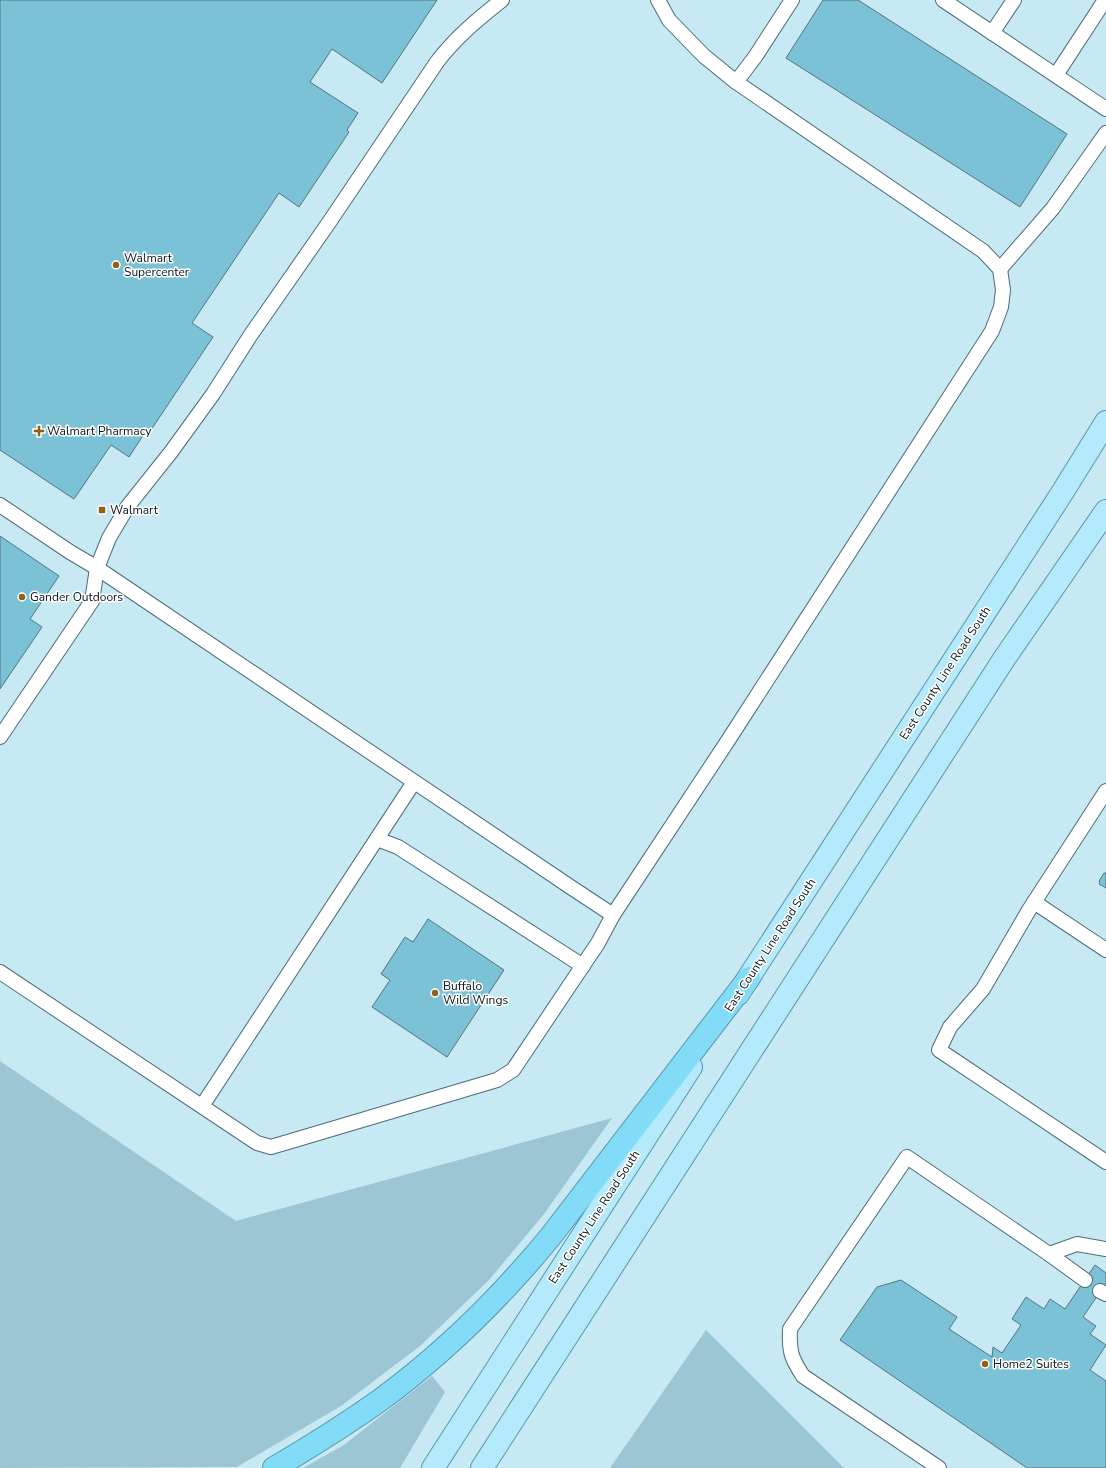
<svg xmlns="http://www.w3.org/2000/svg" width="1106" height="1468" viewBox="0 0 1106 1468" font-family="'Nunito Sans',sans-serif">
<style>
.green{fill:#9cc6d4}
.building{fill:#7bc2d7;stroke:#55747e}
.lines{fill:none;stroke-linecap:round;stroke-linejoin:round}
.lane-casing{stroke:#4d6c75;stroke-width:16}
.primary-casing{stroke:#5796aa;stroke-width:24}
.highway-casing{stroke:#5796aa;stroke-width:24}
.lane{stroke:#fff;stroke-width:14}
.primary{stroke:#b4eafb;stroke-width:22}
.highway{stroke:#82dcf8;stroke-width:22}
.poi-dot{fill:#946015;stroke:#fff;stroke-width:1.5}
.labels{text-anchor:middle;stroke-width:3;stroke-linejoin:round;paint-order:stroke}
.poi-label{font-size:12px;fill:#081519;stroke:#fff;text-anchor:start}
.street-label{font-size:12px;fill:#081519;stroke:#fff}
</style>
<rect width="100%" height="100%" fill="#c7e9f4"/>
<!-- green -->
<g class="green">
<polygon points="0,1061 236,1221 612,1118 544,1214 489,1280 420,1346 341,1406 237,1467 0,1468"/>
<polygon points="706,1330 844,1468 610,1468"/>
<polygon points="432,1376 445,1392 400,1468 303,1468 344,1445"/>
</g>
<!-- building -->
<g class="building">
<polygon points="0,0 437,0 382,83 332,49 310,82 358,113 347,130 349,132 299,207 279,193 192,323 213,337 149,433 146,431 129,457 111,445 74,499 0,450"/>
<polygon points="823,0 858,0 1067,134 1020,207 786,58"/>
<polygon points="0,536 59,576 30,619 42,627 0,689"/>
<polygon points="1104,873 1106,873 1106,888 1099,884 1100,882 1099,881"/>
<polygon points="428,919 504,970 447,1057 372,1007 390,980 381,974 405,937 413,942"/>
<polygon points="1095,1265 1106,1273 1106,1283 1083,1317 1096,1326 1090,1334 1106,1345 1090,1370 1106,1381 1106,1468 1027,1468 840,1340 877,1287 901,1280 957,1317 949,1329 992,1357 993,1347 1002,1353 1021,1325 1012,1319 1026,1297 1044,1309 1050,1299 1065,1309"/>
</g>
<g class="lines">
<defs>
<g id="lane">
<polyline points="943,0 1106,109"/>
<polyline points="992,33 1014,0"/>
<polyline points="1056,75 1105,0"/>
<polyline points="736,82 755,57 792,0"/>
<polyline points="1000,269 1053,208 1106,133"/>
<polyline points="0,505 70,552 97,568 572,888 613,915 729,739 992,331 1001,307 1003,290 1000,269 983,251 736,82 704,56 669,20 658,0"/>
<path d="M0 737 92 601 97 568 109 538 128 506 171 452 213 394 250 336 330 221 437 62C455 38 478 19 502 0"/>
<polyline points="1106,791 1029,910 983,989 950,1027 939,1050 1106,1162"/>
<polyline points="377,839 398,847 583,966"/>
<polyline points="1034,902 1106,950"/>
<polyline points="0,972 257,1143 271,1147 497,1080 513,1070 598,943 613,915"/>
<polyline points="202,1106 414,782"/>
<polyline points="1049,1254 1085,1280"/>
<polyline points="1100,1291 1106,1294"/>
<path d="M939 1468 803 1376C791 1358 789 1351 790 1329L907 1157 1049 1254 1077 1244 1106 1249"/>
</g>
<g id="primary">
<polyline points="738,994 1062,493 1106,422"/>
<polyline points="433,1468 691,1067"/>
<polyline points="482,1468 1004,659 1106,511"/>
</g>
<path id="highway" d="M274 1468C310 1447 345 1425 379 1401 443 1354 501 1297 551 1236L749 978"/>
</defs>
<!-- lane casing -->
<use href="#lane" class="lane-casing"/>
<!-- primary casing -->
<use href="#primary" class="primary-casing"/>
<!-- highway casing -->
<use href="#highway" class="highway-casing"/>
<!-- lane -->
<use href="#lane" class="lane"/>
<!-- primary -->
<use href="#primary" class="primary"/>
<!-- highway -->
<use href="#highway" class="highway"/>
</g>
<!-- markers -->
<g class="poi-dot">
<circle cx="116" cy="265" r="4"/>
<path d="M37 425h4v4h4v4h-4v4h-4v-4h-4v-4h4z"/>
<rect x="98" y="506" width="8" height="8" rx="2"/>
<circle cx="22" cy="597" r="4"/>
<circle cx="435" cy="993" r="4"/>
<circle cx="985" cy="1364" r="4"/>
</g>
<g class="labels">
<!-- poi labels -->
<g class="poi-label">
<text x="124" y="262">Walmart<tspan x="124" dy="14">Supercenter</tspan></text>
<text x="47" y="435">Walmart Pharmacy</text>
<text x="110" y="514">Walmart</text>
<text x="30" y="601">Gander Outdoors</text>
<text x="443" y="990">Buffalo<tspan x="443" dy="14">Wild Wings</tspan></text>
<text x="993" y="1368">Home2 Suites</text>
</g>
<!-- street labels -->
<g class="street-label">
<text transform="translate(945 673) rotate(-57)" y="4">East County Line Road South</text>
<text transform="translate(770 945) rotate(-57)" y="4">East County Line Road South</text>
<text transform="translate(594 1217) rotate(-57)" y="4">East County Line Road South</text>
</g>
</g>
</svg>
